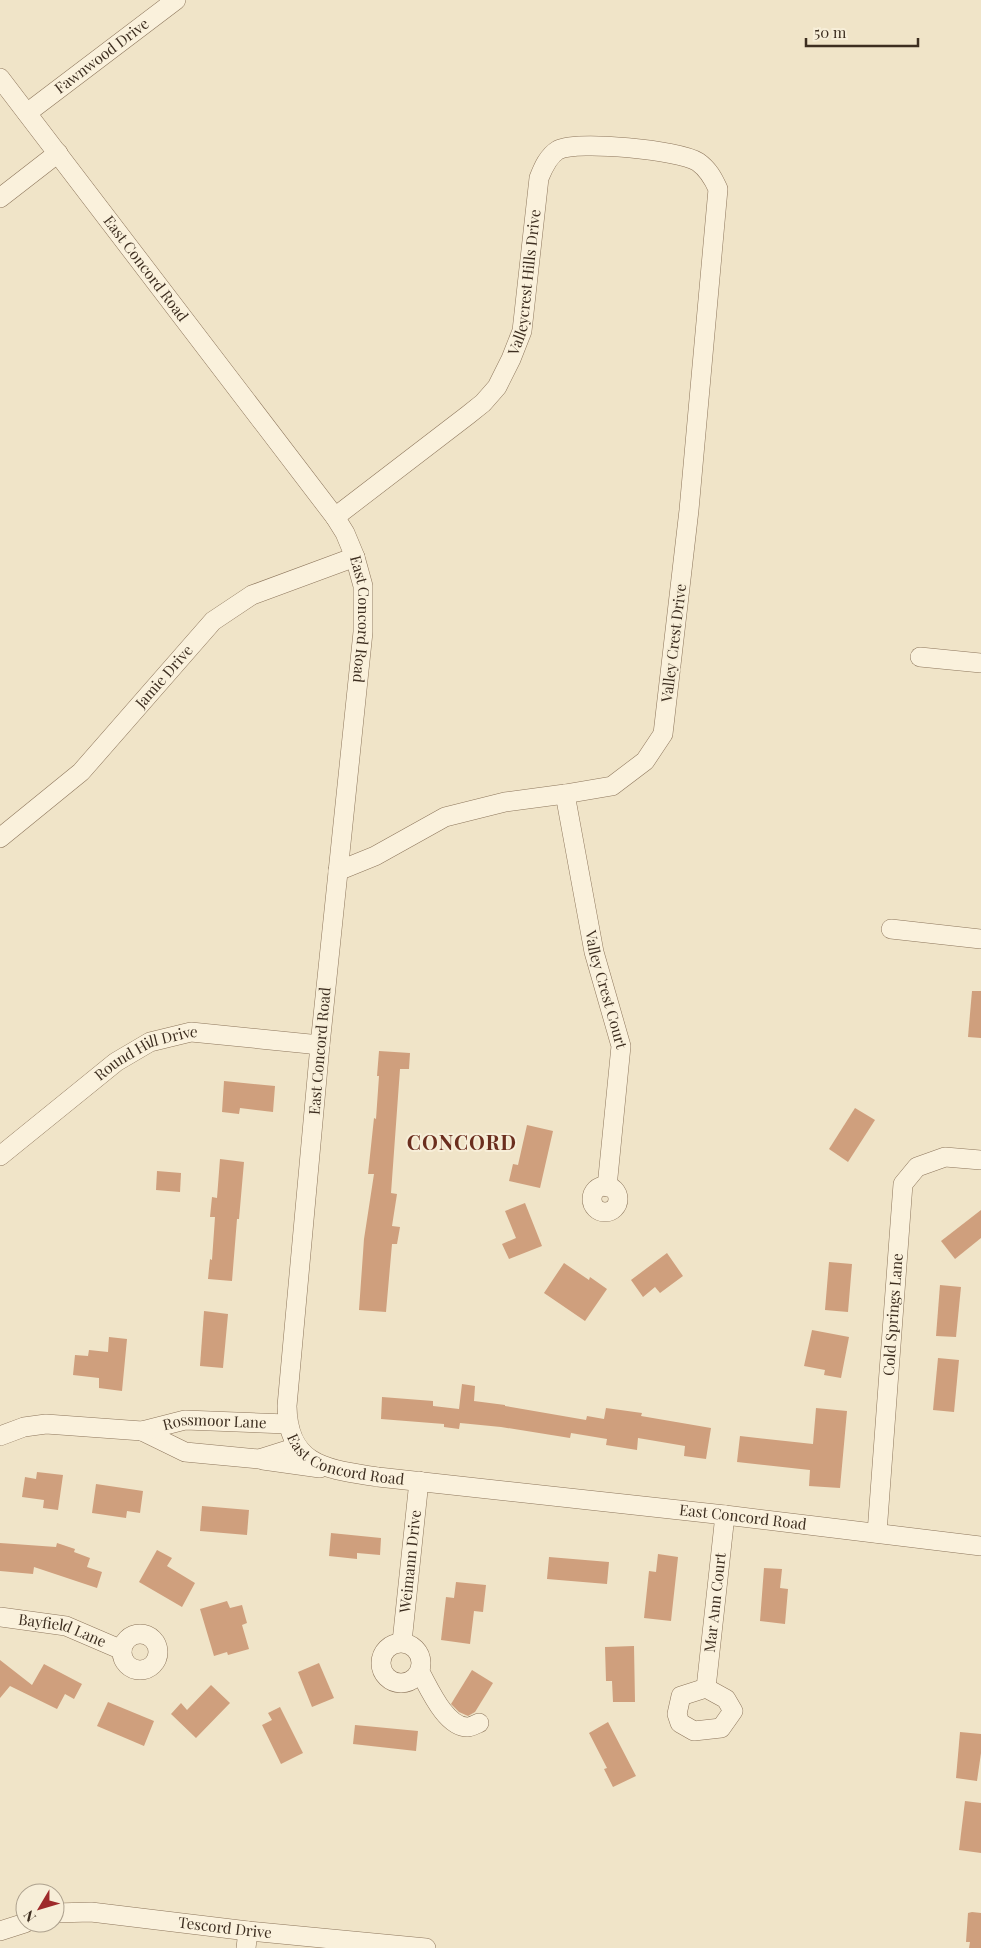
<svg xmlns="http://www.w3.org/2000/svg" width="981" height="1948" viewBox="0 0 981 1948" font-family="'Playfair Display',serif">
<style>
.building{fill:#cf9f7d}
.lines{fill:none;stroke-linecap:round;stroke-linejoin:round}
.minor-casing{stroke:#8d765c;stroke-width:20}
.minor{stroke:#faf1dc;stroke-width:19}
.labels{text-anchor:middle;stroke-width:4;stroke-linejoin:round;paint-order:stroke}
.street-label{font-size:15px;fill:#3d2e20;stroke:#f7eed8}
.district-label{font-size:20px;font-weight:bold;letter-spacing:1px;fill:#6b2e1e;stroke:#f7eed8}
</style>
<rect width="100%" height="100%" fill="#f0e4c8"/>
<!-- building -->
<g class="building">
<polygon points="972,991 981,991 981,1038 968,1037"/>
<polygon points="379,1051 410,1053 409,1069 400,1069 391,1193 397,1194 392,1226 400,1227 397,1244 392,1244 386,1312 359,1310 364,1239 374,1174 368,1174 374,1118 376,1119 379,1076 377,1076"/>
<polygon points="224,1081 275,1086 273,1112 240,1108 239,1114 222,1112"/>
<polygon points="855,1108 875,1120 848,1162 829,1149"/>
<polygon points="527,1125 553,1131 540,1188 509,1181 513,1164 518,1165"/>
<polygon points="220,1159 244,1162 239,1219 237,1219 232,1281 208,1279 210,1259 212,1260 215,1217 210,1217 212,1197 217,1198"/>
<polygon points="157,1171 181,1173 180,1192 156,1190"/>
<polygon points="525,1203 542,1246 509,1259 502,1244 516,1238 505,1211"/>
<polygon points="981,1210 981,1238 955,1259 941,1241"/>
<polygon points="667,1253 683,1276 660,1293 655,1287 643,1297 631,1280"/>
<polygon points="829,1262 852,1264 848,1312 825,1310"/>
<polygon points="564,1263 589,1280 590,1277 607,1289 585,1321 544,1293"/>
<polygon points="940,1285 961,1287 956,1337 936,1336"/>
<polygon points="204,1311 228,1314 223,1368 200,1366"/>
<polygon points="812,1330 849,1337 841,1378 824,1375 825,1370 804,1366"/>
<polygon points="109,1337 127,1339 122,1391 99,1388 99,1378 73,1375 75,1355 88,1356 89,1350 108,1352"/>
<polygon points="938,1358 959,1360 954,1412 933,1410"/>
<polygon points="462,1384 475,1386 474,1401 505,1405 505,1406 586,1420 587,1416 604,1419 606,1408 642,1413 641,1416 711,1428 706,1459 684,1456 685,1446 638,1438 637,1450 606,1445 607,1439 571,1433 570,1438 501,1427 460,1423 459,1429 444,1427 444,1424 381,1419 382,1397 433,1401 433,1406 459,1409"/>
<polygon points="816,1408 847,1411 840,1488 809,1486 810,1470 737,1462 740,1436 813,1444"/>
<polygon points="37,1472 63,1475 58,1510 43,1508 44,1500 22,1497 25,1477 36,1479"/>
<polygon points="96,1484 143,1491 140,1513 127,1511 126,1518 92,1513"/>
<polygon points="202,1506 249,1510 247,1535 200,1531"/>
<polygon points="331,1533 381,1538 380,1555 357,1553 357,1559 329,1556"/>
<polygon points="0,1543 56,1547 57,1543 75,1549 74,1552 90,1558 87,1567 102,1572 97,1588 34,1567 33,1574 0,1571"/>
<polygon points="157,1550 172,1558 167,1566 195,1583 182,1607 139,1582"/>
<polygon points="658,1554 678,1557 671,1621 644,1618 649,1571 656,1572"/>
<polygon points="549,1557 609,1562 607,1584 547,1579"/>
<polygon points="764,1568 782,1569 780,1588 788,1589 785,1624 760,1621"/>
<polygon points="456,1582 486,1585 483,1612 474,1611 470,1644 441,1640 446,1597 454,1598"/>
<polygon points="227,1601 230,1608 242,1605 247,1623 242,1625 249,1649 228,1655 227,1652 214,1656 200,1609"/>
<polygon points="634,1646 635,1702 613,1702 612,1681 606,1681 605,1647"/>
<polygon points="0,1660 32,1685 44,1664 82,1684 74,1699 65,1694 57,1709 10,1686 0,1698"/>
<polygon points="319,1663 334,1698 312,1707 298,1672"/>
<polygon points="472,1670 493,1683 475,1712 468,1716 459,1712 451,1704"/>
<polygon points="211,1685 230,1703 196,1738 171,1714 181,1703 187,1710"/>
<polygon points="108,1702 154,1721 144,1746 97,1726"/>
<polygon points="280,1707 303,1753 281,1764 262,1725 272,1720 268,1713"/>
<polygon points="608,1722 636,1776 613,1787 604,1769 607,1768 589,1733"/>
<polygon points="355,1725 418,1731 416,1751 353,1744"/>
<polygon points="960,1732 981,1734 981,1753 977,1781 956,1778"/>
<polygon points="965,1801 981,1803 981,1853 959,1850"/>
<polygon points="972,1912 981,1913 981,1948 969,1948 970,1942 966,1942 968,1913"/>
</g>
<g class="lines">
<defs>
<g id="minor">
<path id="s1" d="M0 78 335 517 345 533 355 557 363 586V632L320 1045 287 1406C288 1467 328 1469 378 1477L725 1515 981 1546"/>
<path id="s2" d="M27 113 176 0"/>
<polyline points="0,198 58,153"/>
<path id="s3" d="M335 517 468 415 483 403 497 387 511 359 522 331 539 178C543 168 548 156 558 150 578 140 679 150 698 162 708 169 713 178 718 189L689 510 663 734 645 761 612 786 565 794 505 802 445 817 375 856 338 871"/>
<polyline points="920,657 981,663"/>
<path id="s4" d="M565 794 594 952 621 1046 607 1187"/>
<path id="s5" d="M0 838 81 772 213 621 252 595 355 557"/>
<polyline points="891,929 981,939"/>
<path id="s6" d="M0 1156 116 1062 150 1042 191 1032 320 1045"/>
<circle cx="605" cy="1199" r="13"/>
<polyline points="142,1431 185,1452 206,1454 259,1459 297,1447"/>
<path id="s7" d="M0 1436 24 1427 46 1424 142 1431 185 1420 287 1424"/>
<polyline points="263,1460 320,1468"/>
<path id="s8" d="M877 1533 903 1184 917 1167 945 1157 981 1160"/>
<path id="s9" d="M0 1617 66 1626 122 1650"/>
<circle cx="140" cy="1652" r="18"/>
<path id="s10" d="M402 1642 419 1481"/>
<circle cx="401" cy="1663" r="20"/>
<path d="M420 1672C429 1688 446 1728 468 1727 471 1727 476 1724 479 1723"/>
<path id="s11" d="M706 1688 726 1699 733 1711 721 1728 694 1731 680 1723 677 1714 681 1696 706 1688 725 1515"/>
<path id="s12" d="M55 1913 91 1912 248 1931 426 1948"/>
<polyline points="0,1931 25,1923"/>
<polyline points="246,1948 248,1931"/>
</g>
</defs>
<!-- minor casing -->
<use href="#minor" class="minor-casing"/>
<!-- minor -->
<use href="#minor" class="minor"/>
</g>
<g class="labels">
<!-- street labels -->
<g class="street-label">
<text dy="5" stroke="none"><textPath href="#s2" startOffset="94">Fawnwood Drive</textPath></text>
<text dy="5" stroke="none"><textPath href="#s1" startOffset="240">East Concord Road</textPath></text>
<text dy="5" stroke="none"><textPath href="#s3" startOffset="318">Valleycrest Hills Drive</textPath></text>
<text dy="5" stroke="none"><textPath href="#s1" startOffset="660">East Concord Road</textPath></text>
<text transform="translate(674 643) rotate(-83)" y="5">Valley Crest Drive</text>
<text dy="5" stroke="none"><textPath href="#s5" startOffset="231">Jamie Drive</textPath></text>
<text dy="5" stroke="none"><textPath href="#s4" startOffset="200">Valley Crest Court</textPath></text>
<text transform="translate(320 1051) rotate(-85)" y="5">East Concord Road</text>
<text dy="5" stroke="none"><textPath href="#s6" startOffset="181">Round Hill Drive</textPath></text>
<text dy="5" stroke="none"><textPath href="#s8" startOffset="219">Cold Springs Lane</textPath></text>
<text dy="5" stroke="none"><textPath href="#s7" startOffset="218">Rossmoor Lane</textPath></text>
<text dy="5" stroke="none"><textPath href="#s1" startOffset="1544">East Concord Road</textPath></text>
<text dy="5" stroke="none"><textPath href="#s1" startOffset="1949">East Concord Road</textPath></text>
<text dy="5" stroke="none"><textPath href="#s10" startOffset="81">Weimann Drive</textPath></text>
<text dy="5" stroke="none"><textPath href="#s11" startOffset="241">Mar Ann Court</textPath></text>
<text dy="5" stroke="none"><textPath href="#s9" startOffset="64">Bayfield Lane</textPath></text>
<text dy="5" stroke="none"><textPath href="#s12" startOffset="171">Tescord Drive</textPath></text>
</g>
<!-- district labels -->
<g class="district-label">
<text x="462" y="1150">CONCORD</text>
</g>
</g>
<!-- north arrow -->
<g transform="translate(40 1908) rotate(232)"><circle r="24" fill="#f7eed8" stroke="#ada18e"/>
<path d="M0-4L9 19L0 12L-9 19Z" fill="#9e2a2b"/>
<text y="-8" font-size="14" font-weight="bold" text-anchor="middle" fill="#3d2e20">N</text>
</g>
<!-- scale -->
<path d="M806 38v8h112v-8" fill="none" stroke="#3d2e20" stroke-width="2.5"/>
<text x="814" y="38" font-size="15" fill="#3d2e20" stroke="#f7eed8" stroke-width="4" paint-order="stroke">50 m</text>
</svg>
